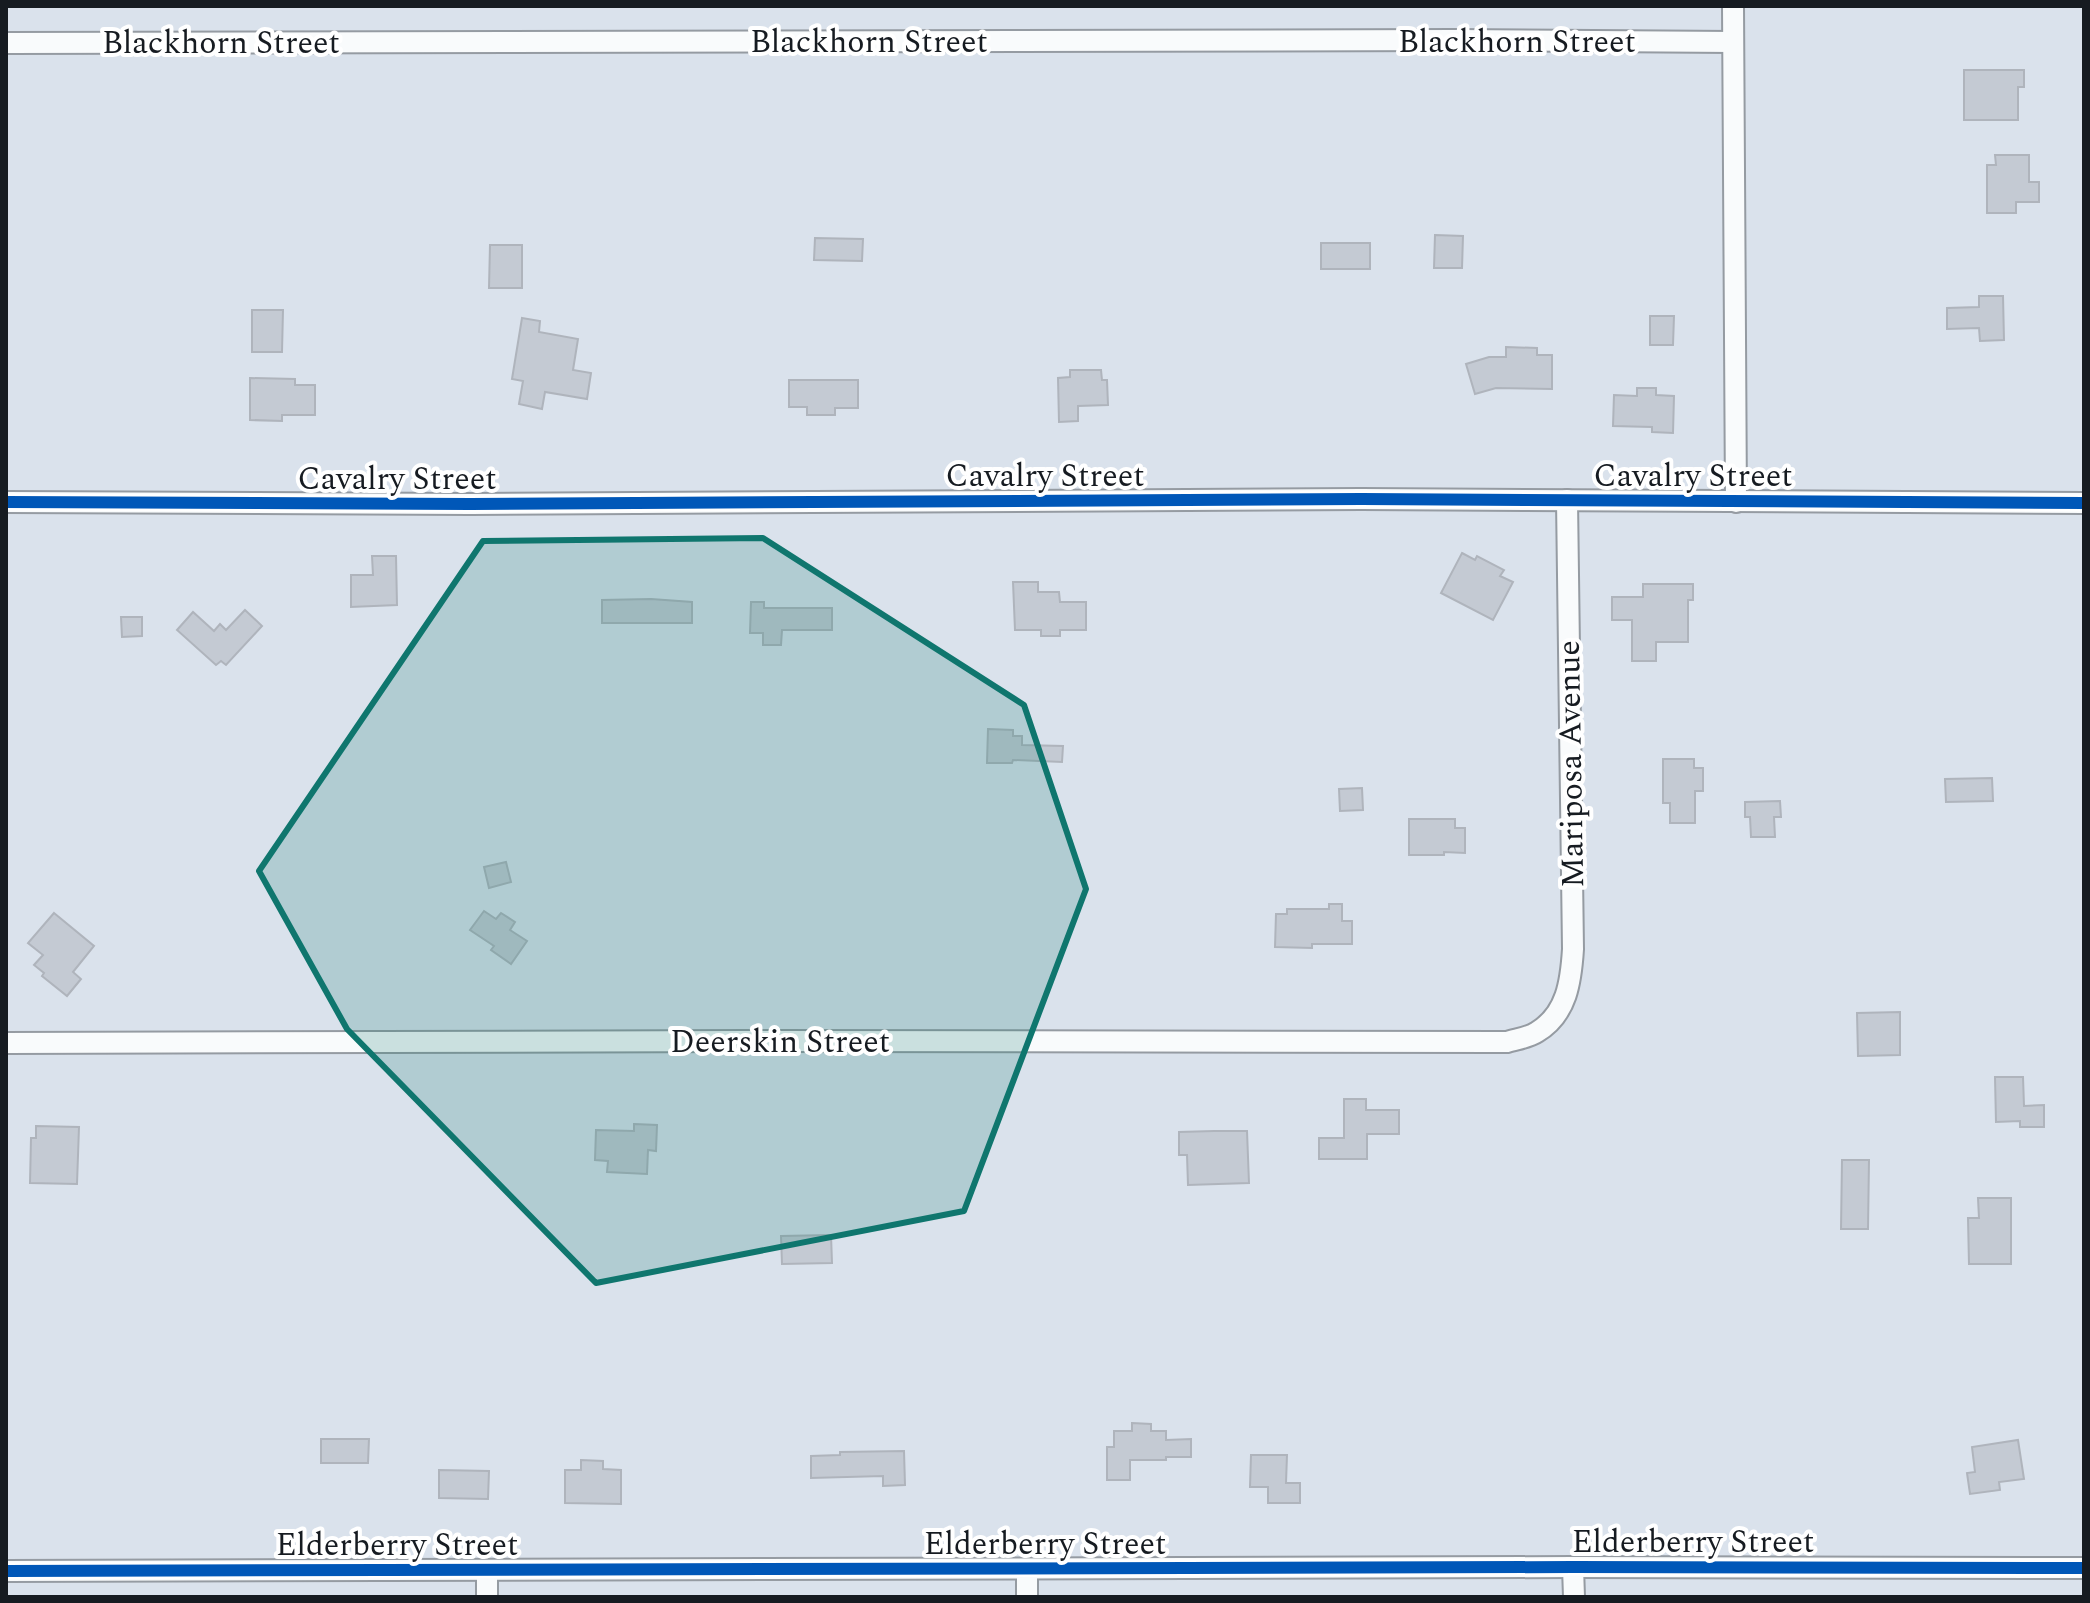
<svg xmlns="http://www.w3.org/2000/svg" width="2090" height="1603" viewBox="0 0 2090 1603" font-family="Spectral,serif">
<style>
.building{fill:#c4cad3;stroke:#afb4bc;stroke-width:2}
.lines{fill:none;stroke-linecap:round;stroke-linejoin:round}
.street-casing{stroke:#959ba2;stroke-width:24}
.street{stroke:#f9fbfc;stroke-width:20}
.cycleway-casing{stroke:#fff;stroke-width:17}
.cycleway{stroke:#0057b8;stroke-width:12}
.marked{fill:#0f766e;fill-opacity:0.2;stroke:#0f766e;stroke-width:6;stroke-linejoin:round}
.labels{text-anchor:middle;stroke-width:8;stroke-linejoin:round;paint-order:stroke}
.street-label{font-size:32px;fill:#161b21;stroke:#fff}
</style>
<rect width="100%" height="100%" fill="#dae2ec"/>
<!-- building -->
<g class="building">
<polygon points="1964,70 2024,70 2024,87 2018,87 2018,120 1964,120"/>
<polygon points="1995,155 2029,155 2029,182 2039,182 2039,202 2016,202 2016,213 1987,213 1987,165 1996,165"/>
<polygon points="1435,235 1463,236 1462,268 1434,268"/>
<polygon points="815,238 863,239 862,261 814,260"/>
<rect x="1321" y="243" width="49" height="26"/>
<polygon points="490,245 522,245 522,288 489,288"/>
<polygon points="1979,296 2003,296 2004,340 1980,341 1979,328 1947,329 1947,308 1979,307"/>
<polygon points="252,310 283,310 282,352 252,352"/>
<polygon points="1650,316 1674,316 1673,345 1650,345"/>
<polygon points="522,318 540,321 539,332 578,339 573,370 591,373 587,399 545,392 542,409 519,404 523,381 512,379"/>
<polygon points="1506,347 1537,348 1537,355 1552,355 1552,389 1496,388 1475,394 1466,364 1489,357 1506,357"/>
<polygon points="1070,370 1101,370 1102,380 1107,380 1108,405 1078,406 1078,421 1059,422 1058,378 1070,377"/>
<polygon points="250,378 295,379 295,385 315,385 315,415 282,415 282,421 250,420"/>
<polygon points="789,380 858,380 858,408 835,408 835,415 807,415 807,407 789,407"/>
<polygon points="1637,388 1656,388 1656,395 1674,396 1673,433 1652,432 1652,427 1613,426 1614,395 1637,396"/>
<polygon points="1462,553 1475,560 1477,556 1504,570 1500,576 1513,582 1493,620 1441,593"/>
<polygon points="372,556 396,556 397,605 351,607 351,575 373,575"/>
<polygon points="1013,582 1038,582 1038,592 1059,592 1060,602 1086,602 1086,630 1060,630 1060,636 1041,636 1041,630 1015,630"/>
<polygon points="1643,584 1693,584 1693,600 1688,600 1688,642 1656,642 1656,661 1632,661 1632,620 1612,620 1612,597 1643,597"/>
<polygon points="651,599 692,602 692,623 602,623 602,600"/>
<polygon points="751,602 764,602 764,608 832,608 832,630 782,630 781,645 763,645 763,633 750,633"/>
<polygon points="245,610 262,626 226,665 221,661 216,665 177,630 193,612 214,631 220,624 226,630"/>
<polygon points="121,617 142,617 142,636 122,637"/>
<polygon points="988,729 1013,730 1013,736 1022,736 1022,745 1063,746 1062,762 1013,760 1012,763 987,763"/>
<polygon points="1663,759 1694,759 1694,768 1703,768 1703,791 1695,791 1695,823 1670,823 1670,803 1663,803"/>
<polygon points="1992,778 1993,801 1946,802 1945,779"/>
<polygon points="1362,788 1363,810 1340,811 1339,789"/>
<polygon points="1780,801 1781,817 1774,817 1775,837 1751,837 1750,817 1745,817 1745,802"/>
<polygon points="1409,819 1455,819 1455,828 1465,828 1465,853 1444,852 1444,855 1409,855"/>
<polygon points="506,862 511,882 489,888 484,867"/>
<polygon points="1329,904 1342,904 1342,921 1352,921 1352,944 1312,944 1312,948 1275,947 1276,914 1287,914 1287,909 1329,909"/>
<polygon points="484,911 496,919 501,913 515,922 510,930 527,941 511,964 491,950 494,946 470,930"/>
<polygon points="54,913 94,946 73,972 81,979 67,996 42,976 44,973 34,965 43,955 28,943"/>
<polygon points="1900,1012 1900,1055 1858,1056 1857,1013"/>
<polygon points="1995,1077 2023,1077 2024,1106 2044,1105 2044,1127 2020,1127 2020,1121 1996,1122"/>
<polygon points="1344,1099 1366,1099 1366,1110 1399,1110 1399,1134 1367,1134 1367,1159 1319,1159 1319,1138 1344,1138"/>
<polygon points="634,1124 657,1125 656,1151 648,1150 647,1174 607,1172 608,1161 595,1160 596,1130 634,1131"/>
<polygon points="36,1126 79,1127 77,1184 30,1183 31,1138 36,1138"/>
<polygon points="1214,1131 1247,1131 1249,1183 1188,1185 1187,1155 1179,1155 1179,1132"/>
<polygon points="1842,1160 1869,1160 1868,1229 1841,1229"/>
<polygon points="1978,1198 2011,1198 2011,1264 1969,1264 1968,1218 1979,1218"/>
<polygon points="831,1235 832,1263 782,1264 781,1236"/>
<polygon points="1132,1423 1151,1424 1151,1431 1166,1431 1166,1440 1191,1439 1191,1457 1166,1457 1166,1460 1130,1460 1130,1480 1107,1480 1107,1447 1114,1447 1114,1431 1132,1431"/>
<polygon points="321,1439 369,1439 368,1463 321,1463"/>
<polygon points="2018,1440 2024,1479 1999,1482 2000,1490 1970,1494 1967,1473 1975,1472 1972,1447"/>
<polygon points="904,1451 905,1485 883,1486 883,1476 811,1478 811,1456 840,1455 840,1452"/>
<polygon points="1251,1455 1287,1455 1286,1483 1300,1483 1300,1503 1268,1503 1268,1487 1250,1487"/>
<polygon points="581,1460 603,1461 603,1469 621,1470 621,1504 565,1503 565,1470 581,1470"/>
<polygon points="439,1470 489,1471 488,1499 439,1498"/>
</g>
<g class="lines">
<defs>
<g id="street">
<polyline points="1733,6 1736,502"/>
<polyline points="6,43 1455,40 1733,42"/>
<polyline points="6,502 471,504 1361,499 2084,503"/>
<path d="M6 1043 747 1041 1507 1042C1516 1039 1528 1038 1537 1032 1567 1014 1571 981 1573 949L1567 500"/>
<polyline points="1573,1567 1574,1597"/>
<polyline points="1027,1569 1027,1597"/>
<polyline points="487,1570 487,1597"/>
<polyline points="6,1571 1573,1567 2084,1568"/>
</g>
</defs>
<!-- street casing -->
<use href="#street" class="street-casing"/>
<!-- street -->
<use href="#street" class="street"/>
<defs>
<g id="cycleway">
<polyline points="6,502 471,504 1361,499 2084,503"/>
<polyline points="6,1571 1573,1567 2084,1568"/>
</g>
</defs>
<!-- cycleway casing -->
<use href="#cycleway" class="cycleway-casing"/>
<!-- cycleway -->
<use href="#cycleway" class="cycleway"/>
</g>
<!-- marked area -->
<path class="marked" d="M763 538 1024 705 1086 889 964 1211 596 1283 347 1029 259 871 483 541Z"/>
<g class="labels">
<!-- street labels -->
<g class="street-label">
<text x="869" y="52">Blackhorn Street</text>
<text x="1517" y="52">Blackhorn Street</text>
<text x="221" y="53">Blackhorn Street</text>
<text x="1045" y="486">Cavalry Street</text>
<text x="1693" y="486">Cavalry Street</text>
<text x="397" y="489">Cavalry Street</text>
<text transform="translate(1570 764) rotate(-91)" y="11">Mariposa Avenue</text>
<text x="780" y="1052">Deerskin Street</text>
<text x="1693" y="1552">Elderberry Street</text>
<text x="1045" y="1554">Elderberry Street</text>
<text x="397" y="1555">Elderberry Street</text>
</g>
</g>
<!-- border -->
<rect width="2090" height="1603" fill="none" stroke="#161b21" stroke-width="16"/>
</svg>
